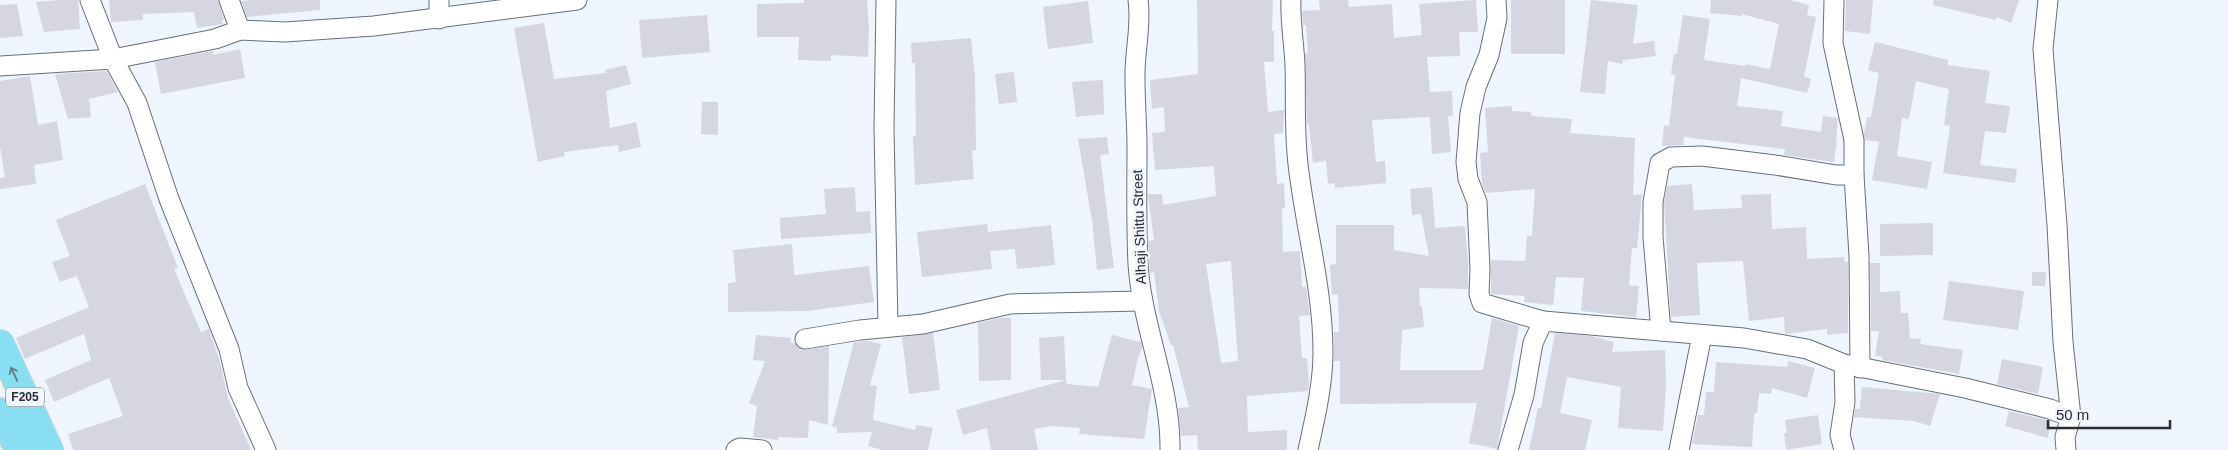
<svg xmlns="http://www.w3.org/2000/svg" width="2228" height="450" viewBox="0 0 2228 450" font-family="Arial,sans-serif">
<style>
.building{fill:#d5d6df;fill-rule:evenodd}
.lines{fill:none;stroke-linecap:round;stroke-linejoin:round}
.street-casing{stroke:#6a7076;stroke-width:21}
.primary-casing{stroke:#d0d1d1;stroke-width:30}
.street{stroke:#fff;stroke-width:19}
.primary{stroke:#89dff2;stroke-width:28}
.oneway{stroke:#5a8691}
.labels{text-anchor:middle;stroke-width:5;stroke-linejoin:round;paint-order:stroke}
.shield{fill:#eef5fd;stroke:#66696e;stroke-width:1}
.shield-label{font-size:12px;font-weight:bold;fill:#2b2d30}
.street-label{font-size:14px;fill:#2b2d30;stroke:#eef5fd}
</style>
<rect width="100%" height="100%" fill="#eef5fd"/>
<!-- building -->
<g class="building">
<polygon points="60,0 78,0 80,29 44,32 36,2"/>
<polygon points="109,0 218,0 224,20 222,20 223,24 197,28 194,12 143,14 143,20 111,22"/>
<polygon points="254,0 320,0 320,10 247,17 241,1"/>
<polygon points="804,0 867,0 869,29 868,57 831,55 831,61 798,60 799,37 757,37 757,4 804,3"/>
<path d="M1197 0H1273L1272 31H1274V62H1264L1268 112 1284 110 1283 133 1274 134 1277 184 1284 183 1285 208 1282 209 1283 252 1300 251 1302 287H1306L1310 315 1299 316 1302 358H1307L1309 384 1308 391 1247 396 1248 432 1287 430V450H1198L1197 435 1181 436 1178 408 1189 407 1173 345H1171L1159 311 1154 272 1150 273 1148 241 1154 240 1148 194H1162L1163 205 1216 196 1214 166 1155 170 1152 133 1165 132 1164 107 1152 109 1150 80 1198 74ZM1231 261 1238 361 1221 363 1206 264Z"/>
<polygon points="1319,0 1348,0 1349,7 1392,4 1394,38 1422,35 1419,4 1476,0 1478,32 1459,32 1460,56 1427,57 1430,92 1452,91 1453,116 1448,116 1451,152 1432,154 1430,117 1372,120 1376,162 1385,161 1386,183 1335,188 1335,183 1328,184 1326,161 1313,163 1309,124 1307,125 1305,53 1308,53 1306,25 1303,25 1302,11 1320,10"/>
<rect x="1511" y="0" width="54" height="54"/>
<polygon points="1591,0 1638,5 1633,44 1654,41 1656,56 1623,60 1622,64 1608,61 1605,94 1580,92"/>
<polygon points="1711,0 1790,0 1809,5 1807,15 1816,17 1804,77 1811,79 1807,93 1741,78 1737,106 1783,111 1781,126 1821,132 1823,116 1838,118 1836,141 1837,141 1834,162 1784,155 1785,149 1684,137 1683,145 1662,146 1664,125 1669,126 1675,75 1671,74 1674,54 1677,54 1683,15 1710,19 1704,60 1745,66 1745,64 1770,69 1779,24 1742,14 1742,16 1710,13"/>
<polygon points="1846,0 1873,0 1870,34 1845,31"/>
<polygon points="1934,0 2019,0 2011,23 1996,17 1996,20 1933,5"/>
<polygon points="1088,1 1093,43 1048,49 1043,7"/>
<polygon points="17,4 23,36 0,38 0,5"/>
<polygon points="707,15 710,52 642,58 639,20"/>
<polygon points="544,23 554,79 606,73 605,70 626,65 631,84 606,91 610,128 636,122 641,147 619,152 618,145 564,152 565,156 538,162 514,28"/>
<polygon points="971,38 975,77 976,150 972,151 974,179 915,185 913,136 916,135 915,63 912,63 911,43"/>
<polygon points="1875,42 1948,60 1948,65 1990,71 1985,103 2010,106 2006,133 1985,131 1980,165 2017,169 2015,183 1943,173 1950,126 1944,125 1949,89 1916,81 1909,119 1902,118 1897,156 1932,162 1927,189 1872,180 1879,142 1865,140 1864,134 1867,117 1871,117 1879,73 1868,70"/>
<polygon points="240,49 245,78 161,94 155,62 213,51 213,55"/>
<polygon points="107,71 118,92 89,99 91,117 68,119 55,74"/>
<polygon points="1014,72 1017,102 999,104 995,74"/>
<polygon points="30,76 38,125 57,121 63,160 34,165 36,184 0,189 0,178 5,177 0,147 0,81"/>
<polygon points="1103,80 1104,114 1076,117 1072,82"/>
<polygon points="702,102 718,102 718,135 701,134"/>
<polygon points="1512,106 1512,111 1531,112 1531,116 1572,119 1570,133 1635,138 1633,195 1642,194 1637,248 1632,248 1629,285 1639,286 1636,317 1581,311 1584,278 1556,277 1553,305 1524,302 1525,296 1491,294 1491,260 1525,261 1527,235 1532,236 1535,189 1486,193 1482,184 1480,153 1488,152 1485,108"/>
<polygon points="1107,137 1109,154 1100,155 1114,268 1097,270 1092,220 1078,139"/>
<polygon points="145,184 178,268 174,269 201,332 209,329 220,362 228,398 251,450 73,450 68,434 123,416 109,378 54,402 45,380 91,360 84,334 25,359 16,338 89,307 77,276 60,282 52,262 70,256 56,220"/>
<polygon points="1692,184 1694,210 1742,208 1741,195 1771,194 1772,229 1806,227 1807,259 1844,257 1845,262 1848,262 1848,333 1827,335 1827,329 1785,334 1784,317 1749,321 1743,261 1697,263 1700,315 1671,317 1664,203 1667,186"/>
<polygon points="855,187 856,212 870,211 871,233 781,239 780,218 826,214 824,189"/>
<polygon points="1432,187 1435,228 1465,226 1468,261 1468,289 1419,288 1420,306 1422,306 1424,327 1402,330 1400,370 1483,370 1492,318 1519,326 1497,449 1469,443 1477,403 1340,404 1340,361 1334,361 1334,332 1339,332 1338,294 1332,295 1330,265 1336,264 1336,225 1394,225 1394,250 1429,256 1421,214 1412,215 1410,189"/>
<polygon points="1933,223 1933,255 1880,256 1880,224"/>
<polygon points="987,224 988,232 1051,225 1055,265 1017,269 1015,249 990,251 992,269 922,277 917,232"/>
<polygon points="792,244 794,275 869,266 874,302 807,311 728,312 728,283 736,282 733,250"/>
<polygon points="1870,263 1880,263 1880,292 1900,291 1901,313 1908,313 1910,338 1921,339 1920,344 1963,350 1959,374 1882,360 1883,357 1875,356 1879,331 1871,331"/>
<polygon points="2032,272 2046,272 2045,286 2032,286"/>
<polygon points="1949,281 2024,291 2018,330 1943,320"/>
<polygon points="999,318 1011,318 1011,380 979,381 978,323"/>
<polygon points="933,333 940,390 909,394 902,337"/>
<polygon points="1555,333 1591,336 1614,342 1612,352 1665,350 1666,387 1663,431 1618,428 1621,387 1567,377 1560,413 1592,420 1585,450 1529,450 1538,408 1541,408"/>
<polygon points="756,335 791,338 790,343 795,343 802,350 829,346 828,425 809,420 808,438 778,437 778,440 753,437 757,406 749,403 765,361 753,360"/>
<polygon points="1112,335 1141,342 1142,348 1138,358 1132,385 1152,389 1144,439 1079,434 1080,428 1052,426 1034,429 1038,450 991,450 987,428 963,435 956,410 1066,380 1067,384 1098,387"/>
<polygon points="1064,336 1066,380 1041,380 1039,338"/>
<polygon points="867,341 881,344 870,385 877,386 873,420 915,430 916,425 933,428 928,450 882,450 868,446 872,432 837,433 837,428 832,426 854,342"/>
<polygon points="2002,359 2043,367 2038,394 1997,384"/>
<polygon points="1788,361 1815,368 1807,398 1772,388 1771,394 1759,393 1757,413 1754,413 1752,447 1692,444 1698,415 1704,415 1706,392 1714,392 1716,362 1787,367"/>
<polygon points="1862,387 1940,394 1930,426 1914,421 1854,417 1855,409 1860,409"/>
<polygon points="2009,411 2051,421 2048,438 2005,426"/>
<polygon points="1818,415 1822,444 1786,450 1784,433 1787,433 1785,420"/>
</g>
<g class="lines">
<defs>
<g id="street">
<polyline points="90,0 113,59 137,103 169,199 229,349 238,388 266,450"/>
<polyline points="229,0 240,30"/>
<polyline points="886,0 884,128 888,327"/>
<path d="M1138 0C1142 26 1134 53 1135 79 1135 102 1137 125 1137 147 1137 187 1136 225 1138 264 1142 327 1171 386 1170 450"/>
<path d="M1291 0C1290 21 1294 43 1295 65 1296 98 1294 130 1298 164 1305 227 1323 288 1323 352 1323 385 1315 418 1308 450"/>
<polyline points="1496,0 1497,18 1489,55 1476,87 1470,113 1466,162 1468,179 1477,202 1480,270 1479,294 1482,303 1543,321"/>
<polyline points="1834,0 1833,43 1854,140 1854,175 1859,256 1860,368"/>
<polyline points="2048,0 2043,49 2057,225 2063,342 2071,417"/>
<polyline points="439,19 439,0"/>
<polyline points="0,66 113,59 215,39 240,30 285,32 374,26 577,0"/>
<polyline points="1661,331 1653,237 1653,202 1660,163 1671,157 1702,156 1775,165 1836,175 1854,175"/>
<polyline points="805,339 860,330 923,324 1010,304 1141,301"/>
<polyline points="736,450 740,448 762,450"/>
<polyline points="1508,450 1524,395 1533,343 1543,321 1744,338 1807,349 1844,364 1965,388 2050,409 2071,417 2065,437 2066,450"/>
<polyline points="1679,450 1702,335"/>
<polyline points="1844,450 1840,435 1845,402 1844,364"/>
</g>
<g id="primary">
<polyline points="0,344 49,450"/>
<polyline points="0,412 19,450"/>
</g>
</defs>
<!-- street casing -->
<use href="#street" class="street-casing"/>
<!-- primary casing -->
<use href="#primary" class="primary-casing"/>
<!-- street -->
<use href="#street" class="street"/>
<!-- primary -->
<use href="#primary" class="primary"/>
</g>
<!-- one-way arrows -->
<defs><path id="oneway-shaft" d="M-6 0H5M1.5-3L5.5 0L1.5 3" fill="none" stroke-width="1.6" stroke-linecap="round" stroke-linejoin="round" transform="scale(1.25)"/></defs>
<use class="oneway" href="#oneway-shaft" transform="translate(14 374) rotate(-115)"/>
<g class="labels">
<!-- shield labels -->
<rect class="shield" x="6" y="387.5" width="38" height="19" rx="4"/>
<g class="shield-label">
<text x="25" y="401">F205</text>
</g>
<!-- street labels -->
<g class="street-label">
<text transform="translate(1139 227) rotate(-92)" y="5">Alhaji Shittu Street</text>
</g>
</g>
<!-- scale -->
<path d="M2048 420v8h122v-8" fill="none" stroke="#2b2d30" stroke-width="2.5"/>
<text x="2056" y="420" font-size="15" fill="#2b2d30" stroke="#eef5fd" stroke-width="4" paint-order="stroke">50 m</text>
</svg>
